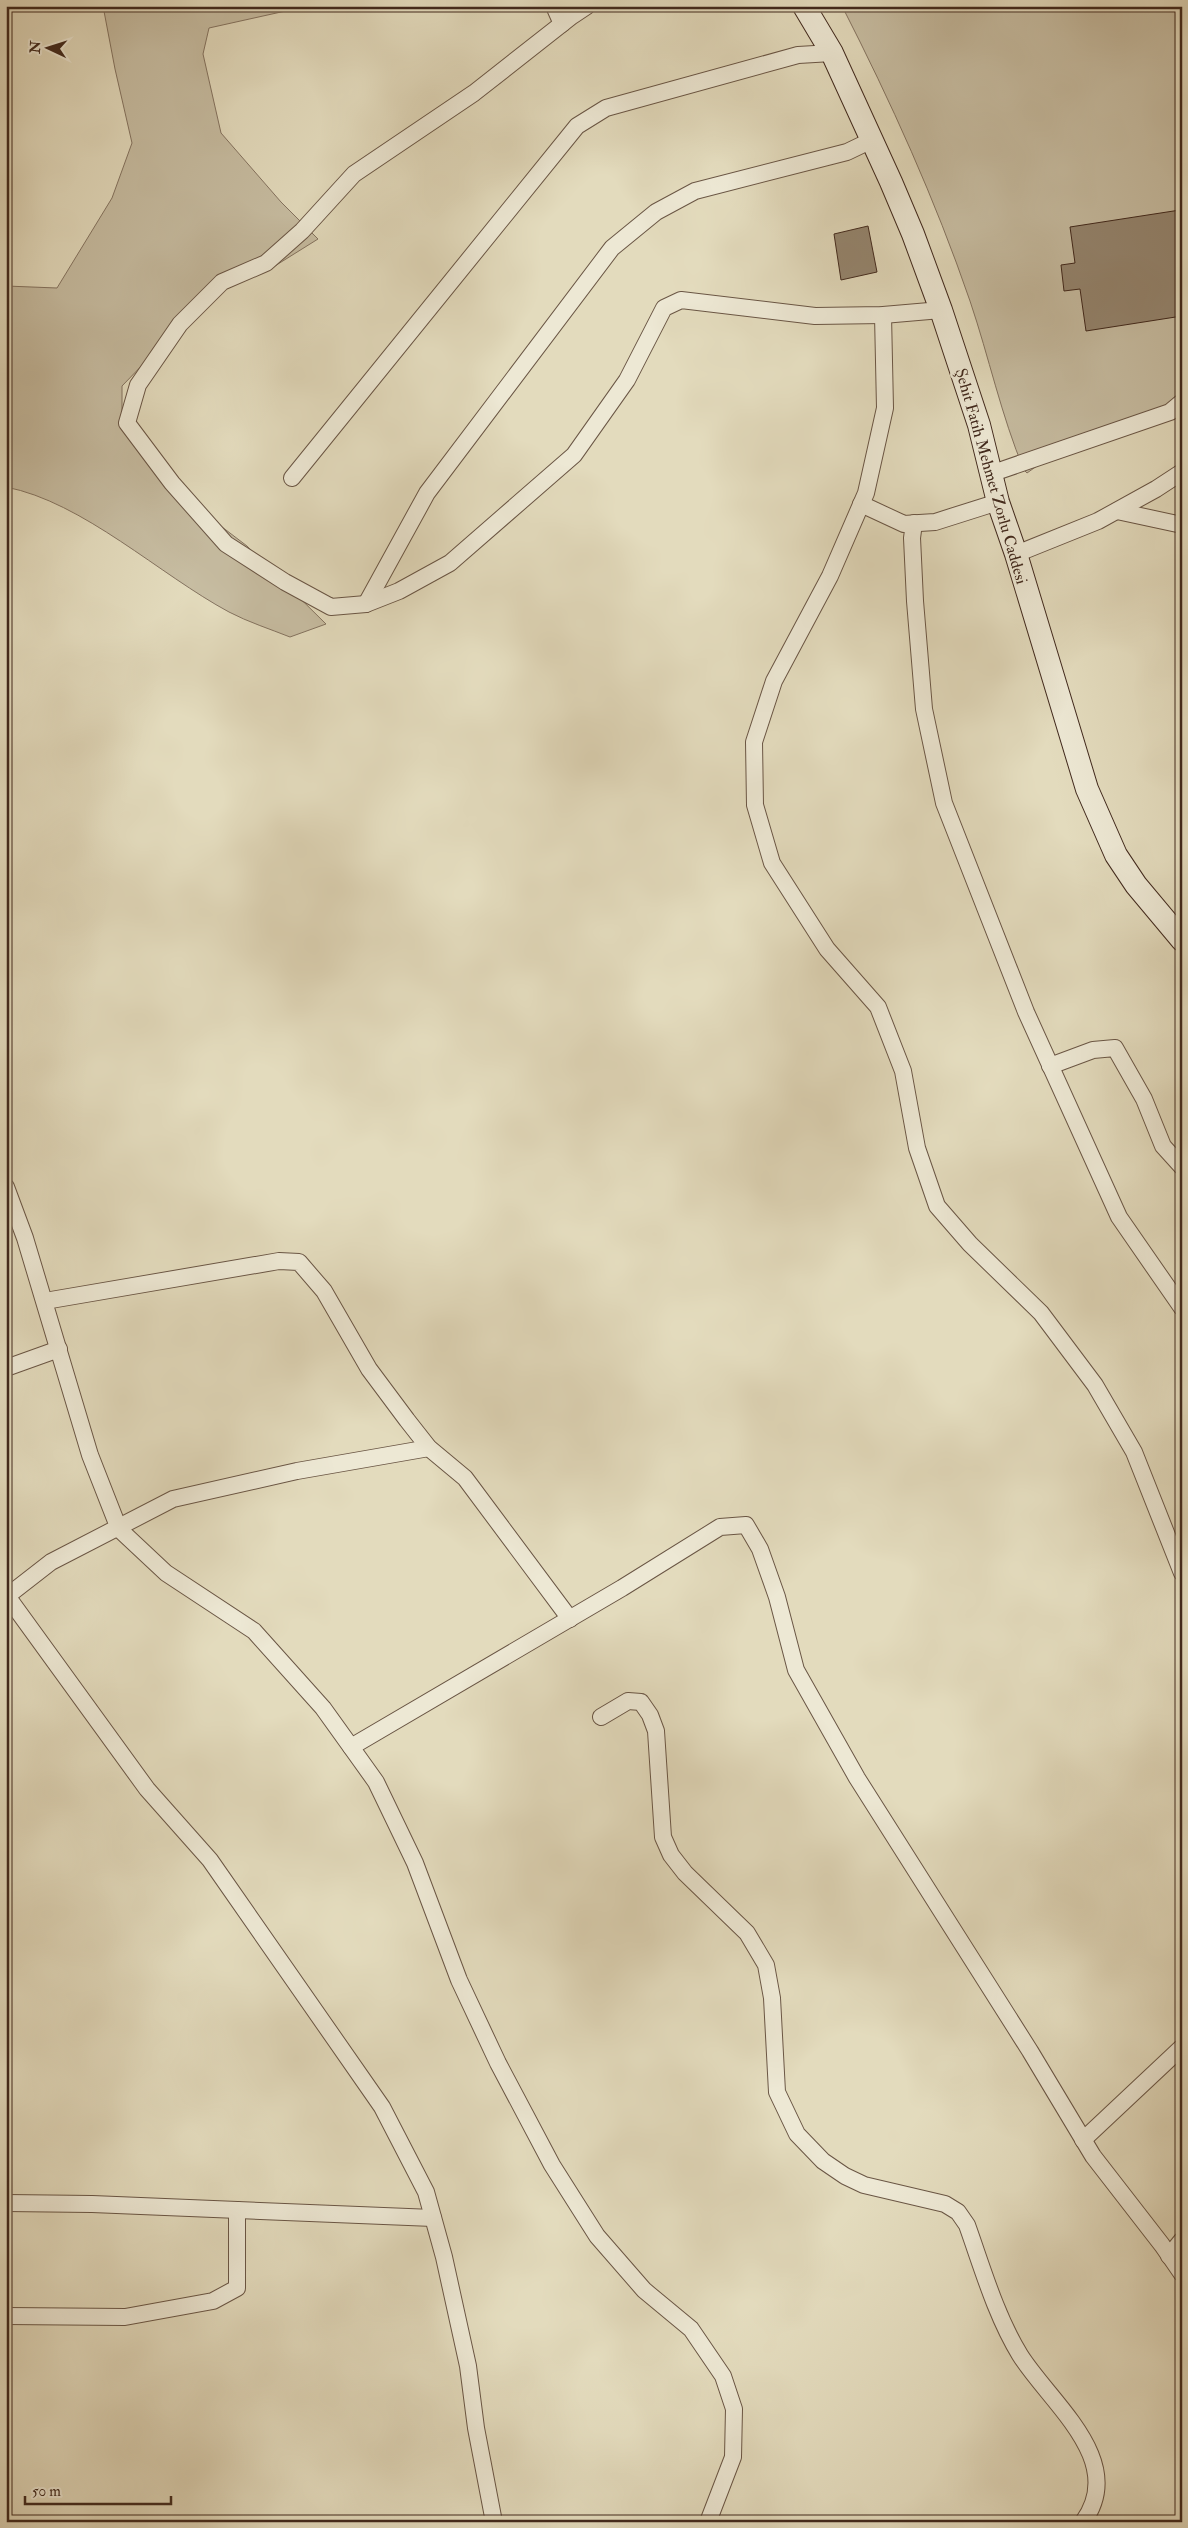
<svg xmlns="http://www.w3.org/2000/svg" width="1188" height="2528" viewBox="0 0 1188 2528" font-family="'IM FELL Double Pica',serif">
<style>
.green{fill:#c7bda2;stroke:#847360}
.building{fill:#958670;stroke:#41291d}
.lines{fill:none;stroke-linecap:round;stroke-linejoin:round}
.street-casing{stroke:#6a5645;stroke-width:18}
.secondary-casing{stroke:#41291d;stroke-width:24}
.street{stroke:#ede8d4;stroke-width:16}
.secondary{stroke:#ede8d4;stroke-width:22}
.labels{text-anchor:middle;stroke-width:5;stroke-linejoin:round;paint-order:stroke}
.street-label{font-size:16px;fill:#41291d;stroke:#ede8d4}
</style>
<rect width="100%" height="100%" fill="#e3dbbd"/>
<filter id="stains"><feTurbulence type="fractalNoise" baseFrequency=".004" numOctaves="4"/><feColorMatrix values="0 0 0 0 .2 0 0 0 0 .09 0 0 0 0 .02 0 0 0 .5 -.17"/></filter>
<radialGradient id="worn" r=".72"><stop offset=".6" stop-color="#630" stop-opacity="0"/><stop offset="1" stop-color="#630" stop-opacity=".3"/></radialGradient>
<!-- green -->
<g class="green">
<path d="M103 6H308L209 28 203 54 221 133 281 202 318 239 270 269 213 289 181 325 122 386V427L201 511 247 546 326 624 290 637C270 629 248 622 229 612 160 575 83 502 6 487V286L57 288 112 198 132 143 115 69Z"/>
<path d="M842 6H1182V405L1051 456 1027 473 1024 470C1001 415 989 357 970 301 935 199 891 102 842 6Z"/>
</g>
<!-- building -->
<g class="building">
<polygon points="1180,210 1182,316 1086,331 1080,289 1064,291 1061,265 1075,263 1070,227"/>
<polygon points="868,226 877,272 841,280 834,234"/>
</g>
<g class="lines">
<defs>
<g id="street">
<polyline points="554,6 562,24"/>
<polyline points="587,6 572,16 474,93 354,174 302,231 266,263 222,282 180,324 138,385 127,423 172,483 226,544 285,582 331,607 366,604 399,591 450,563 574,455 627,380 664,308 681,300 815,316 883,315 941,310"/>
<polyline points="883,315 885,408 866,493 830,576 774,681 754,742 755,805 772,863 827,949 878,1007 903,1071 917,1148 937,1206 970,1244 1041,1313 1095,1385 1134,1452 1182,1573"/>
<polyline points="993,473 1170,412 1182,402"/>
<polyline points="292,478 577,126 606,108 798,55 832,53"/>
<polyline points="861,504 904,524 935,522 998,502"/>
<polyline points="1117,511 1182,525"/>
<polyline points="914,523 912,538 915,601 924,709 944,803 1026,1012 1119,1217 1182,1308"/>
<polyline points="1016,554 1098,521 1156,489 1182,472"/>
<polyline points="366,604 427,493 612,248 656,212 695,191 847,152 872,140"/>
<polyline points="1050,1066 1093,1050 1115,1048 1144,1099 1163,1146 1182,1167"/>
<polyline points="6,1187 25,1238 90,1455 119,1529 166,1573 254,1631 323,1708 351,1747 376,1782 415,1863 459,1980 498,2063 552,2165 597,2236 644,2290 691,2329 723,2376 734,2409 733,2457 708,2522"/>
<polyline points="45,1301 279,1261 299,1262 324,1291 369,1369 407,1420 429,1448 465,1478 570,1619"/>
<polyline points="6,1368 59,1349"/>
<polyline points="7,1596 147,1789 210,1860 382,2107 426,2192 444,2257 468,2366 476,2428 494,2522"/>
<polyline points="6,1597 51,1562 173,1499 297,1471 429,1448"/>
<path d="M601 1717 628 1701 641 1702 650 1715 656 1731 663 1837 671 1855 685 1873 747 1933 766 1965 772 1998 777 2092 797 2134 823 2161 845 2176 864 2185 945 2204 958 2212 967 2225C982 2267 996 2316 1020 2355 1050 2403 1128 2461 1083 2522"/>
<polyline points="351,1747 622,1588 720,1527 746,1525 760,1549 777,1597 796,1670 857,1778 1030,2051 1093,2156 1162,2245 1182,2274"/>
<polyline points="1083,2140 1182,2047"/>
<polyline points="6,2203 92,2204 433,2218"/>
<polyline points="1169,2256 1182,2240"/>
<polyline points="6,2316 125,2317 213,2301 237,2288 237,2210"/>
</g>
<polyline id="secondary" points="804,6 832,53 891,182 913,234 941,310 979,425 998,502 1016,554 1087,789 1116,855 1136,885 1182,940"/>
</defs>
<!-- street casing -->
<use href="#street" class="street-casing"/>
<!-- secondary casing -->
<use href="#secondary" class="secondary-casing"/>
<!-- street -->
<use href="#street" class="street"/>
<!-- secondary -->
<use href="#secondary" class="secondary"/>
</g>
<g class="labels">
<!-- street labels -->
<g class="street-label">
<text transform="translate(992 476) rotate(74)" y="6">Şehit Fatih Mehmet Zorlu Caddesi</text>
</g>
</g>
<!-- margin -->
<rect width="1188" height="2528" fill="none" stroke="#e3dbbd" stroke-width="25"/>
<rect x="8" y="8" width="1173" height="2513" fill="none" stroke="#41291d" stroke-width="2.5"/>
<rect x="12" y="12" width="1163" height="2503" fill="none" stroke="#41291d"/>
<!-- north arrow -->
<g transform="translate(48 48) rotate(274)" stroke="#ede8d4" stroke-width="4" paint-order="stroke">
<path d="M0-4L9 19L0 12L-9 19Z" fill="#41291d"/>
<text y="-8" font-size="14" font-weight="bold" text-anchor="middle" fill="#41291d">N</text>
</g>
<!-- scale -->
<path d="M25 2496v8h146v-8" fill="none" stroke="#41291d" stroke-width="2.5"/>
<text x="32" y="2496" font-size="15" fill="#41291d" stroke="#ede8d4" stroke-width="4" paint-order="stroke">50 m</text>
<rect width="100%" height="100%" filter="url(#stains)"/>
<rect width="100%" height="100%" fill="url(#worn)"/>
</svg>
